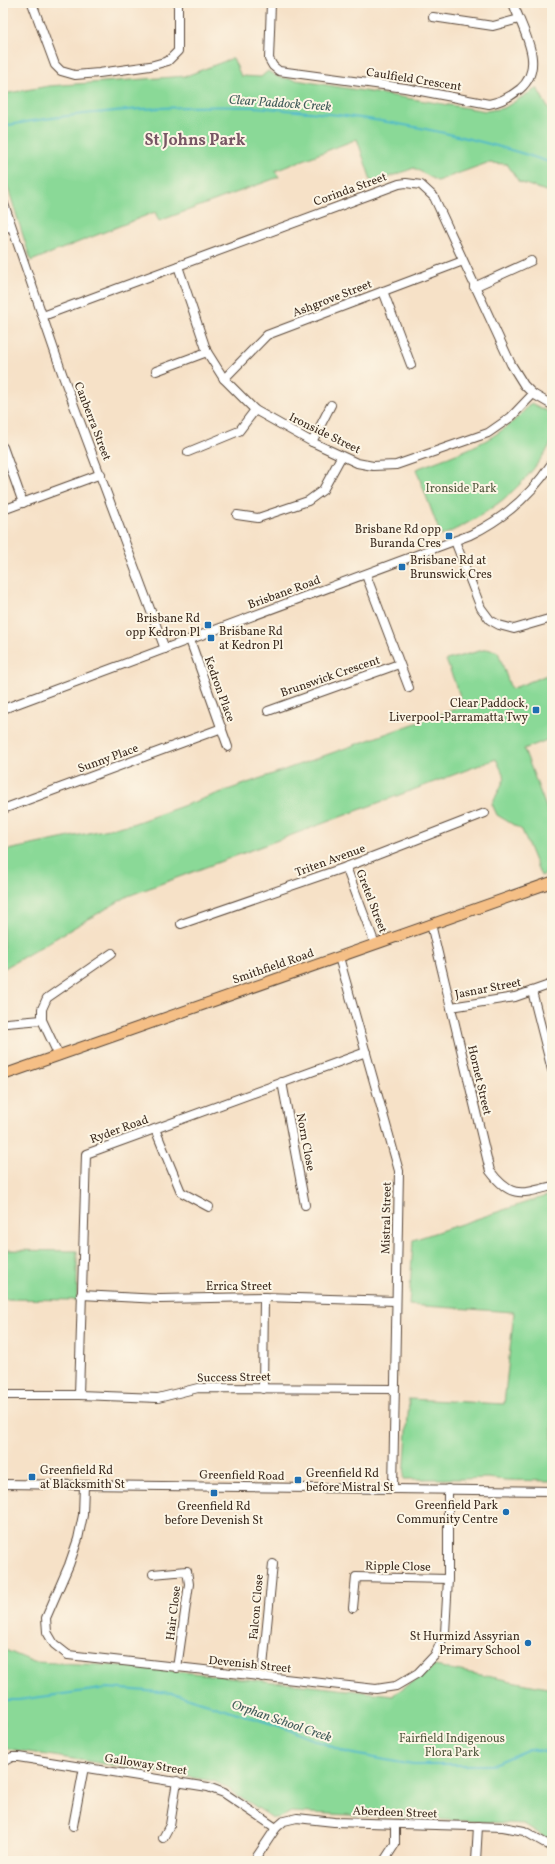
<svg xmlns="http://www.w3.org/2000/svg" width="555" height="1864" viewBox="0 0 555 1864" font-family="Vollkorn,serif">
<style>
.green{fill:#8ad997;stroke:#62825a}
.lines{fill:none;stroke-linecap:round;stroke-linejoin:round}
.stream{stroke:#4eb9ca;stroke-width:2}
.minor-casing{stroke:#574537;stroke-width:10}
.major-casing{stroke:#574537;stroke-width:12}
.minor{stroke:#fff;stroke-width:8}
.major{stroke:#f5bf86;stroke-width:10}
.poi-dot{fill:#1f6fb2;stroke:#fcf5e5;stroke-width:1.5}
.labels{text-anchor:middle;stroke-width:4;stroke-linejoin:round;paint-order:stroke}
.street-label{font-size:12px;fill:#3b2a1e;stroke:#fcf5e5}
.park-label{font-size:12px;fill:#4f563c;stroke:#fcf5e5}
.poi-label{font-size:12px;fill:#3b2a1e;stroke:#fcf5e5;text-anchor:end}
.water-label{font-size:13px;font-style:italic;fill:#425c5a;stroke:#fcf5e5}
.district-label{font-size:16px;font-weight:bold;fill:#775664;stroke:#fcf5e5}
</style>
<rect width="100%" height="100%" fill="#fcf5e5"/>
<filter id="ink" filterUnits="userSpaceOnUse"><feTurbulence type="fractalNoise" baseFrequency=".025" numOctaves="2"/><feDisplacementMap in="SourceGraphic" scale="8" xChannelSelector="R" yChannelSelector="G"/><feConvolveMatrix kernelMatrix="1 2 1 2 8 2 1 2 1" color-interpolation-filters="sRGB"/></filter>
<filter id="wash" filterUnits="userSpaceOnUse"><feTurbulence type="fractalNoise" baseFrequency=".012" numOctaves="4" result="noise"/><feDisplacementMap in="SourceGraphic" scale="16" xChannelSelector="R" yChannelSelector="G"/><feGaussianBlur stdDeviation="0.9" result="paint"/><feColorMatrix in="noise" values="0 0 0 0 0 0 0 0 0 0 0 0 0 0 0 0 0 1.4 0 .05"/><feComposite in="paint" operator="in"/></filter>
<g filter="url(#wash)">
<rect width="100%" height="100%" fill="#f6e1c7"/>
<!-- green -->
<g class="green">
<polygon points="233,58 241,76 261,77 268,71 278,77 486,111 504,108 537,88 552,115 552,193 519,182 507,164 487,163 437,181 414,168 372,183 357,139 275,171 279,177 159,221 155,212 31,261 3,172 3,94 49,86 186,76"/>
<path d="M531 403 552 414C552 422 553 431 552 439 551 446 544 454 540 460 515 496 480 519 441 536L416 469C461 452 499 442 531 403Z"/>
<polygon points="487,649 498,652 511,689 552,673 552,738 524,749 552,823 552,872 541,876 522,830 497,815 492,804 505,778 496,759 128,896 3,969 3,851 132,824 464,706 446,660"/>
<polygon points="552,1194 552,1481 505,1480 487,1478 461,1479 404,1479 409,1399 504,1404 514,1312 409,1305 413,1240"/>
<polygon points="3,1250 77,1251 77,1300 3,1299"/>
<polygon points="3,1649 34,1662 128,1666 393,1695 435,1666 552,1689 552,1842 524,1824 291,1812 278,1818 273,1818 224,1786 213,1781 3,1748"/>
</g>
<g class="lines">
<!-- stream -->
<g class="stream">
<path d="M3 126C85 111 169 105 253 107 272 108 291 111 310 112 393 120 473 136 552 163"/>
<polyline points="3,1700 18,1700 108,1688 173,1693 282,1727 348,1753 413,1765 492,1765 529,1749 552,1752"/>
</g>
</g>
</g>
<g filter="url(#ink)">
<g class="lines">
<defs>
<g id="minor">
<polyline points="32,3 55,65 61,71 75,75 99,73 150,66 168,61 178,51 178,3"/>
<path d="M271 3 269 59 273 66 279 71 405 88 489 104C501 102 510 97 520 89 547 66 522 29 513 3"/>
<polyline points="433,17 493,26 519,19"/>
<polyline points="3,201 63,376 165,649"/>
<polyline points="3,229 11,226"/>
<polyline points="178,266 207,352 224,379 255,410 312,442 357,463 373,466 396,465 488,433 511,417 533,394"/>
<polyline points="474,287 531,261"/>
<polyline points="383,291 411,365"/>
<polyline points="43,316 399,184 406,183 421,185 434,197 511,364 524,385 533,394 552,405"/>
<polyline points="156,371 207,352"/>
<polyline points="224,379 267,335 463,261"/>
<polyline points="312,442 331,405"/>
<polyline points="3,447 23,503"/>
<polyline points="188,452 239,431 255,410"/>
<polyline points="3,510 101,474"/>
<polyline points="237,515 258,518 308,501 323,490 341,457"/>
<polyline points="455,541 481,608 490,620 499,625 514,629 552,618"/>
<polyline points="366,575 409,688"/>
<polyline points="190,640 228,747"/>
<path d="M3 709 470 535C503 519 532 494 552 463"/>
<polyline points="268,711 399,664"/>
<polyline points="3,809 222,728"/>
<polyline points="346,867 375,944"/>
<polyline points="181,924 346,867 485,813"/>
<path d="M431 924 490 1171C511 1199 521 1194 552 1186"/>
<polyline points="339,957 399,1171 393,1488"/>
<polyline points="532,991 552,1070"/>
<polyline points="451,1007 515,997 552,984"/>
<polyline points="7,1023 42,1020"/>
<polyline points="59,1056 42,1020 42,1009 47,998 112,953"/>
<polyline points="282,1082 305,1205"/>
<polyline points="155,1129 181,1192 209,1207"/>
<polyline points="81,1295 160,1299 264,1297 396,1301"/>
<polyline points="263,1389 264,1297"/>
<polyline points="3,1395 79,1395 158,1398 198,1388 394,1389"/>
<polyline points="79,1395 86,1154 366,1052"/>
<polyline points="3,1484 552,1491"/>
<polyline points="84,1485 83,1515 78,1539 69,1565 46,1618 47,1632 54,1644 68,1655 376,1689 396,1686 418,1673 435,1655 445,1633 448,1579 448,1489"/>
<polyline points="153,1574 187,1571 189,1584 177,1668"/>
<polyline points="353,1608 356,1577 448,1579"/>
<polyline points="262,1677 273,1564"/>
<polyline points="3,1762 12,1757 18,1757 208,1787 224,1793 276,1828"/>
<polyline points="73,1826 84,1767"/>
<polyline points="163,1838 170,1825 177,1781"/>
<polyline points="254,1861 276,1828 284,1821 297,1818 334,1822 503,1827 524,1831 552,1847"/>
<polyline points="384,1861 395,1844 395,1824"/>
<polyline points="476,1861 478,1826"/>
</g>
<polyline id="major" points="3,1075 552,882"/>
</defs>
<!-- minor casing -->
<use href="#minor" class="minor-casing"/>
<!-- major casing -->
<use href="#major" class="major-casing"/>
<!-- minor -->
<use href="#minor" class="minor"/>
<!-- major -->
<use href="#major" class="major"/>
</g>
</g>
<!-- markers -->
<g class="poi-dot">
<rect x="445" y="532" width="8" height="8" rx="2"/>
<rect x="398" y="563" width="8" height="8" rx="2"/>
<rect x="204" y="621" width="8" height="8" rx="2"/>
<rect x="207" y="634" width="8" height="8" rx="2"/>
<rect x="532" y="706" width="8" height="8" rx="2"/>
<rect x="28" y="1473" width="8" height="8" rx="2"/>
<rect x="294" y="1476" width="8" height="8" rx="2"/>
<rect x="210" y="1489" width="8" height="8" rx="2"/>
<circle cx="506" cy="1512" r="4"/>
<circle cx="528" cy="1643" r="4"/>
</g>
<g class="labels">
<!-- street labels -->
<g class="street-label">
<text transform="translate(414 79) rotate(9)" y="4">Caulfield Crescent</text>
<text transform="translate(350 189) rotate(-20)" y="4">Corinda Street</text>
<text transform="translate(332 298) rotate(-21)" y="4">Ashgrove Street</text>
<text transform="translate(93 421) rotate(69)" y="4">Canberra Street</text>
<text transform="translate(325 433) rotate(26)" y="4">Ironside Street</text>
<text transform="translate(284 592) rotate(-20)" y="4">Brisbane Road</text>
<text transform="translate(330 676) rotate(-19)" y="4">Brunswick Crescent</text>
<text transform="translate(220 689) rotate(70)" y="4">Kedron Place</text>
<text transform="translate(108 758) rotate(-20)" y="4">Sunny Place</text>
<text transform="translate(330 860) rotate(-20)" y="4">Triten Avenue</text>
<text transform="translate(372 901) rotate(69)" y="4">Gretel Street</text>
<text transform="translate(273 966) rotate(-19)" y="4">Smithfield Road</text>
<text transform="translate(488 988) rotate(-11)" y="4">Jasnar Street</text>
<text transform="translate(480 1080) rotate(77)" y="4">Hornet Street</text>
<text transform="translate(119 1129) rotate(-20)" y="4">Ryder Road</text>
<text transform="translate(306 1142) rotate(79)" y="4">Norn Close</text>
<text transform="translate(386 1218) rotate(-89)" y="4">Mistral Street</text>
<text x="239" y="1290">Errica Street</text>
<text transform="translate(234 1377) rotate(-1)" y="4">Success Street</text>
<text transform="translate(242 1475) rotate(1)" y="4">Greenfield Road</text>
<text transform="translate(398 1566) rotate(1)" y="4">Ripple Close</text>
<text transform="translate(256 1607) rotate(-85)" y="4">Falcon Close</text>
<text transform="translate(173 1613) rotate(-83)" y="4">Hair Close</text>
<text transform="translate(250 1664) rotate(6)" y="4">Devenish Street</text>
<text transform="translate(146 1764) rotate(9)" y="4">Galloway Street</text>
<text transform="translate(395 1812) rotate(2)" y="4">Aberdeen Street</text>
</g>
<!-- park labels -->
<g class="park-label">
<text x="461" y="492">Ironside Park</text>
<text x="452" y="1742">Fairfield Indigenous<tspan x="452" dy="14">Flora Park</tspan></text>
</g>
<!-- poi labels -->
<g class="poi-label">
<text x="441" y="533">Brisbane Rd opp<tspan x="441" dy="14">Buranda Cres</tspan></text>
<text x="410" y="564" text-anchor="start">Brisbane Rd at<tspan x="410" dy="14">Brunswick Cres</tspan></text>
<text x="200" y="622">Brisbane Rd<tspan x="200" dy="14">opp Kedron Pl</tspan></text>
<text x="219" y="635" text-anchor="start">Brisbane Rd<tspan x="219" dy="14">at Kedron Pl</tspan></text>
<text x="528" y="707">Clear Paddock,<tspan x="528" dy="14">Liverpool-Parramatta Twy</tspan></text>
<text x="40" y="1474" text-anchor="start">Greenfield Rd<tspan x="40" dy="14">at Blacksmith St</tspan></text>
<text x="306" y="1477" text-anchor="start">Greenfield Rd<tspan x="306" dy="14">before Mistral St</tspan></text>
<text x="498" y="1509">Greenfield Park<tspan x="498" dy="14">Community Centre</tspan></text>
<text x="214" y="1510" text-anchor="middle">Greenfield Rd<tspan x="214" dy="14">before Devenish St</tspan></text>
<text x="520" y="1640">St Hurmizd Assyrian<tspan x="520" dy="14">Primary School</tspan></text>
</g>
<!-- water labels -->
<g class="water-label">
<text transform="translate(280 102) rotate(4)" y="5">Clear Paddock Creek</text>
<text transform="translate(282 1720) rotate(19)" y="5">Orphan School Creek</text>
</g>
<!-- district labels -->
<g class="district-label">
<text x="195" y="145">St Johns Park</text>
</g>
</g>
<!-- margin -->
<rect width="555" height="1864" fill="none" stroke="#fcf5e5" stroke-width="16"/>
</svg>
